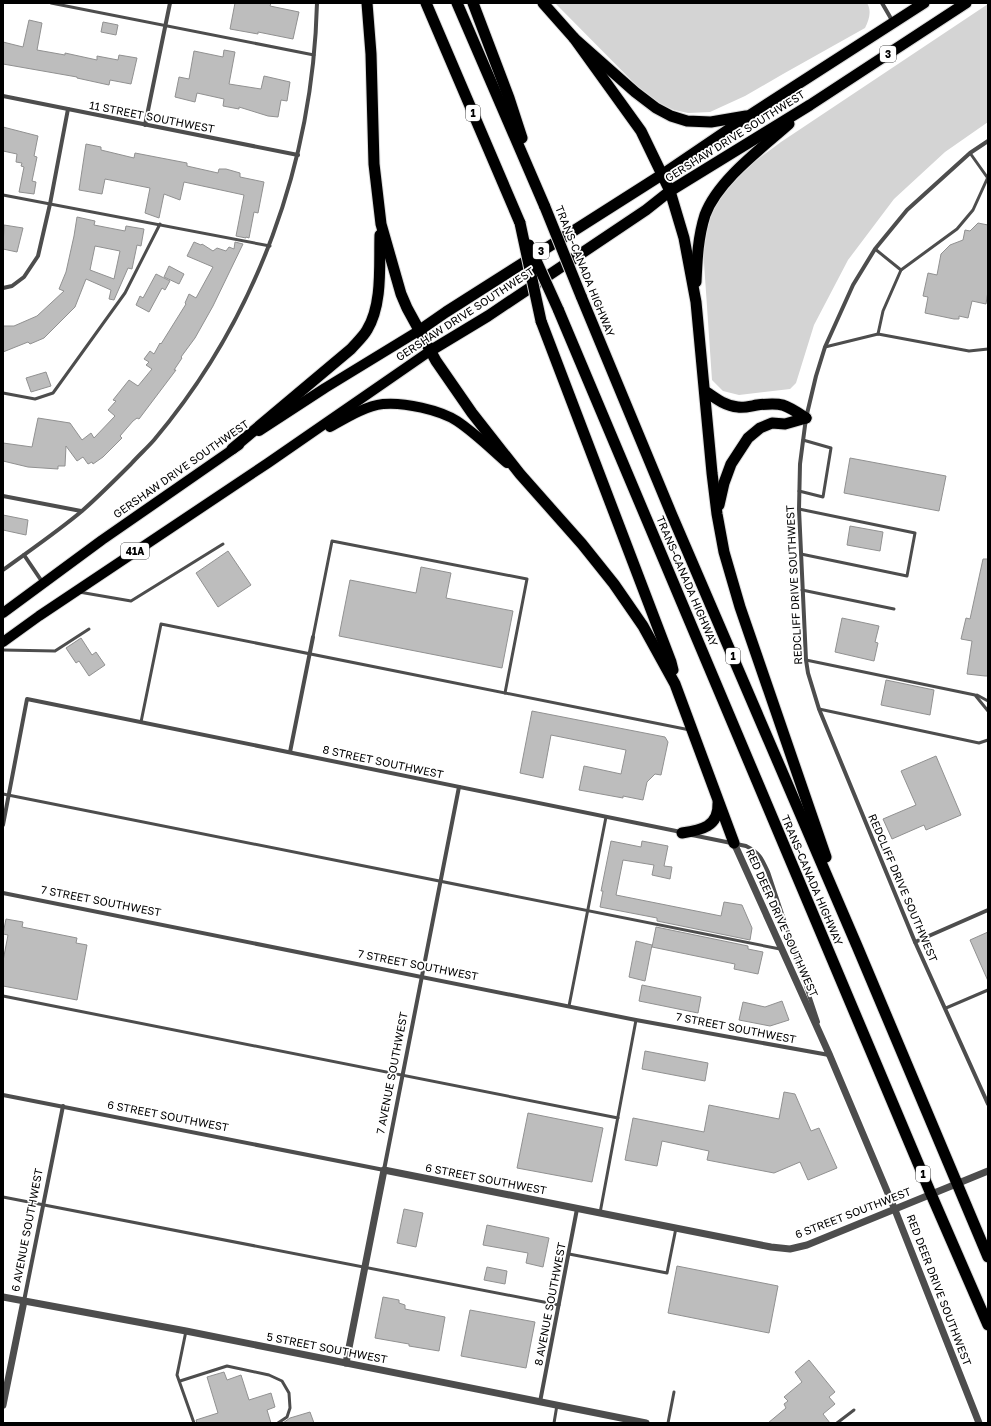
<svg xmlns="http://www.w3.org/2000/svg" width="991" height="1426" viewBox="0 0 991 1426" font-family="'Golos Text',sans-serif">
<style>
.green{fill:#d4d4d4}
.building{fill:#bdbdbd;stroke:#919191;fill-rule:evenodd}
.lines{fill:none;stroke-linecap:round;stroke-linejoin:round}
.primary-casing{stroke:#dbdbdb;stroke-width:12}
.trunk-casing{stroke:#dbdbdb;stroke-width:13}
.service{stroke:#4d4d4d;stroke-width:3}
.minor{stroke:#4d4d4d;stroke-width:4}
.tertiary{stroke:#4d4d4d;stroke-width:7}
.primary{stroke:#000;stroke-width:10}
.trunk{stroke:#000;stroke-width:11}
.trunk-bridge-casing{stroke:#dbdbdb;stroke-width:13;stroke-linecap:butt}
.trunk-bridge{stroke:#000;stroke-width:11}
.labels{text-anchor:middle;stroke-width:3.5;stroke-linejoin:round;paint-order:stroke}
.shield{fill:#fff;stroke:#4c4c4c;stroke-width:1}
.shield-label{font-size:10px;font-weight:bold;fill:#000}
.street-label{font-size:11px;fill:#000;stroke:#fff}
</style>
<rect width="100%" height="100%" fill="#fff"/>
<!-- green -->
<g class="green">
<path d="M555 3H867C872 11 869 20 865 28L783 74 745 96 710 112 688 113 674 110 658 103 638 87Z"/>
<polygon points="988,4 988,122 945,152 894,199 848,260 814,325 796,383 790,389 739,395 723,391 712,380 703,248 705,226 712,206 739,173 781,142"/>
</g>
<!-- building -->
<g class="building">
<polygon points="235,3 271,3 270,6 299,12 293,39 258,32 258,34 230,29"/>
<polygon points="29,20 42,23 37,50 65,55 65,53 97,60 97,56 118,60 119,55 137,58 131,84 110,80 109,85 77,78 77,77 3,64 3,42 23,47"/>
<polygon points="103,22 118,25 116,35 101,32"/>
<polygon points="224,50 235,52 229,84 261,89 264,76 290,82 287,101 281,100 278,117 268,116 239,107 239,109 223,106 224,99 197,93 195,102 175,97 179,77 189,79 194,51 223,57"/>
<polygon points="3,127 38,136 34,156 37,157 32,181 36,182 34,194 19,192 24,167 21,166 22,163 16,162 17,154 3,151"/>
<polygon points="86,144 101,147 101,150 134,158 135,153 187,163 187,166 218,173 219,169 226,169 240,173 240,177 264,182 258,213 254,212 249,238 246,237 246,238 236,236 244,195 184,182 180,200 164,194 159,218 145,213 150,188 105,179 102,194 79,190"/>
<path d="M77 217 95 221 94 225 125 231 126 226 144 229 141 246 137 245 132 269 128 268 114 300 109 299 111 290 86 279 75 307 44 338 30 344 28 342 3 352V326H14L37 316 64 291 59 289 66 272 74 236ZM95 246 120 251 114 279 90 270Z"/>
<polygon points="978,223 988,225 988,291 986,304 972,301 968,318 959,316 959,319 954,319 925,313 928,297 923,296 928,273 937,275 941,254 950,245 963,240 965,230 970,231"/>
<polygon points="4,225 23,228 17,252 3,249"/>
<polygon points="194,242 201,245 202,244 213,251 217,248 226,251 229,247 234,249 235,242 243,244 213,306 195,338 181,357 182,358 174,370 176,370 139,419 137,418 133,421 120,436 122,438 103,457 93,464 92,462 88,464 83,457 77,461 66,446 65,466 58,466 58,469 28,467 3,461 3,443 32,447 38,418 70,423 82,440 91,433 94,438 115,416 108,410 116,401 113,400 129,380 138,386 152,369 146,365 149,362 144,359 150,351 154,354 160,343 161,344 186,304 185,303 189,294 196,298 213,267 187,256"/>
<polygon points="169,266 184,274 179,284 164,277"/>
<polygon points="156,274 170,281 165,290 162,288 149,312 136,305 140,296 143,298"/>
<polygon points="46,372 51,386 31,392 26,378"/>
<polygon points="850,458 946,476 939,511 844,493"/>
<polygon points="3,515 28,520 26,535 3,530"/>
<polygon points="850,526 883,532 880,551 847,545"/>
<polygon points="228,551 251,585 218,607 196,573"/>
<polygon points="983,559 988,559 988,676 985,676 967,674 972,641 961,639 966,618 970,619"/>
<polygon points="421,567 451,573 446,598 513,611 502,668 339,636 350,580 416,593"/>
<polygon points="842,618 879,626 875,642 878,643 874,661 835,652"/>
<polygon points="81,638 92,655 96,652 105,665 89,676 79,661 76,663 66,648"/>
<polygon points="886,680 934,690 930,715 881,705"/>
<polygon points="532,711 665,737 668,742 661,775 655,774 647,782 643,800 623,796 623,798 579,790 584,766 621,774 626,750 551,735 543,778 520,773"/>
<polygon points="936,756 961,815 926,830 924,825 892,839 883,819 916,805 901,771"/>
<polygon points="611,841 641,847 642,841 668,846 664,866 672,867 670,879 652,875 654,865 623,860 616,895 721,916 724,902 742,905 752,928 750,940 657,921 657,918 600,907 603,891 601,891"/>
<polygon points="6,919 23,922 22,927 77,938 76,943 87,945 77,1000 3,986 3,961 8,935 3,934"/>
<polygon points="656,927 748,946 748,949 763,952 758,974 734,969 735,964 652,947"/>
<polygon points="988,932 988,981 970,940"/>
<polygon points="636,941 652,945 645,981 629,977"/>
<polygon points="642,985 701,997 698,1013 639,1001"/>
<polygon points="782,1001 789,1020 770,1026 739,1020 743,1002 765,1007"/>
<polygon points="645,1051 708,1063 705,1081 642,1069"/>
<polygon points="784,1092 795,1094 811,1131 819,1128 837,1168 808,1180 800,1162 774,1173 707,1160 709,1151 662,1141 657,1166 625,1160 633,1118 704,1132 709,1105 779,1119"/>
<polygon points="528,1113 603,1128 592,1182 517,1168"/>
<polygon points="404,1209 423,1213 416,1247 397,1243"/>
<polygon points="487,1225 549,1238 543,1267 526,1263 528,1253 483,1245"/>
<polygon points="677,1266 778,1286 769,1333 668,1313"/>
<polygon points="487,1267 507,1271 505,1284 484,1280"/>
<polygon points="383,1297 399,1300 399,1303 405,1305 405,1309 445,1317 439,1351 409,1346 409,1344 375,1338"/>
<polygon points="470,1310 535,1322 526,1368 461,1356"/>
<polygon points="809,1360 835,1392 829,1397 835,1404 823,1414 830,1423 768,1423 786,1408 784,1404 788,1401 784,1397 802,1382 795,1372"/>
<polygon points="224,1372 227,1380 241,1375 249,1400 271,1393 275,1407 267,1410 271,1423 197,1423 196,1420 218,1413 207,1377"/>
<polygon points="310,1412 314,1423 283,1423 290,1418"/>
</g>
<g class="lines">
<defs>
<g id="primary">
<path d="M330 427C346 418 365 406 383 404 404 402 440 410 457 421 475 433 491 449 507 463"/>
<polyline points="259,431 325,388 420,330"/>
<polyline points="3,613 102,540 239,445"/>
<polyline points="3,642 39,616 268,463 430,351"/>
</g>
<g id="trunk">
<polyline points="367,3 371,54 374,164 381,224 401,294 407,308 436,361 472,413 520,474 582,544 614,584 643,626 675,684 734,843"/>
<polyline points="426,3 520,223"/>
<polyline points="457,3 545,207"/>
<polyline points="473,3 509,98 522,138"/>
<polyline points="543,3 574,38 635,92 656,108 671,116 687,121 711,122 746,116"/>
<polyline points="574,38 641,131 670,191 684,238 696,302 712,473 717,514 724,552 740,607 826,857"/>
<path d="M696 282C697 259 698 237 705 215 718 180 762 148 789 124"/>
<polyline points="581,296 671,513 857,946 988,1257"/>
<polyline points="558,309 931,1194 988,1325"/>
<polyline points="541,321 671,662 673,670"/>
<polyline points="420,330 446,312 663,174 750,115 924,3"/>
<polyline points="430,351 488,316 646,210 670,191 810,105 966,3"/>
<path d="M705 391C715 398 725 406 738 407 744 408 751 406 757 405 782 402 785 404 806 418"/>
<path d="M232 449 351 349C356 343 363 337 367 330 383 304 379 264 380 235"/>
<polyline points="719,505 724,483 731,464 748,438 760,428 772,423 785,424 806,418"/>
<path d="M682 833C701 830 719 827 718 803"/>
</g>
</defs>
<!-- primary casing -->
<use href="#primary" class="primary-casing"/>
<!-- trunk casing -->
<use href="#trunk" class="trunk-casing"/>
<!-- service -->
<g class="service">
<polyline points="51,3 314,55"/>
<polyline points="970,153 987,177"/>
<polyline points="3,195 270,246"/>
<polyline points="875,249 901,270"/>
<polyline points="878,334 883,311 901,270 957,229 973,210 988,177"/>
<polyline points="825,347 878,334 969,351 988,349"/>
<polyline points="3,393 35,399 53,393 125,293 160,224"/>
<polyline points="799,491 823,497 831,448 803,440"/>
<polyline points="799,509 915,533 907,576 801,554"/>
<polyline points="802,590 894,609"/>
<polyline points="79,592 131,601 223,544"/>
<polyline points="313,637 332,541 527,579 505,693"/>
<polyline points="3,650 55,651 89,629"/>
<polyline points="806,660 975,695 988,711"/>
<polyline points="977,695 988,701"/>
<polyline points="819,709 979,743 988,740"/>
<polyline points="141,722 161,624 690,730"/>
<polyline points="3,794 780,949"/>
<polyline points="3,996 618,1118"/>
<polyline points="569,1006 606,817"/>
<polyline points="946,1008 988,990"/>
<polyline points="3,1197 559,1305"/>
<polyline points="600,1213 636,1020"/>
<polyline points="569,1254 667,1273 676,1228"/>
<polyline points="186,1331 177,1375 194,1423"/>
<polyline points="180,1381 227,1366 269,1375 282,1381 289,1393 290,1408 287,1417 278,1423"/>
<polyline points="554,1423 557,1405"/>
<polyline points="668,1423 674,1392"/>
<polyline points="837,1423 854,1410"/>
</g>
<!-- minor -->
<g class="minor">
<polyline points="882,3 893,22"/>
<polyline points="3,96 298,155"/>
<polyline points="145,125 170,3"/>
<polyline points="988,141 970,153 907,210 875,249 853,285 825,347 816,376 806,418 800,464 799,509 806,660 808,673 819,709 915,942 988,1104"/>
<polyline points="3,288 12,286 24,277 38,256 50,204 68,109"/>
<polyline points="3,496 81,511"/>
<polyline points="24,555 43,583"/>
<path d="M3 570C29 551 57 532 82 511 99 496 115 480 131 464 138 456 147 448 154 440 257 318 313 162 317 3"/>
<polyline points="290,752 313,637"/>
<polyline points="3,825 27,699 681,832"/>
<path d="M692 835 746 846C760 853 762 859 768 872L818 1022"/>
<polyline points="3,893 636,1020 829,1055"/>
<polyline points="915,942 988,910"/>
<polyline points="3,1095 384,1170 459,787"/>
<polyline points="24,1301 63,1106"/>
<polyline points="540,1402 577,1209"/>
</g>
<!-- tertiary -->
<g class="tertiary">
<polyline points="734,843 830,1056 895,1210 979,1423"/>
<polyline points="3,1297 186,1331 646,1423"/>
<polyline points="346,1363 384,1170 771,1247 790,1249 807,1245 988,1171"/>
<polyline points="3,1405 24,1301"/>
</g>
<!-- primary -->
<use href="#primary" class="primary"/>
<!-- trunk -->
<use href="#trunk" class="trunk"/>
<defs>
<g id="trunk-bridge">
<polyline points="545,207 581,296"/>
<polyline points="520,223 541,321"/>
<polyline points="529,245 558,309"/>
</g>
</defs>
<!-- trunk-bridge casing -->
<use href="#trunk-bridge" class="trunk-bridge-casing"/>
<!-- trunk-bridge -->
<use href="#trunk-bridge" class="trunk-bridge"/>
</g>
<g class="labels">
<!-- shield labels -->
<g class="shield">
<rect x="880" y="46" width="16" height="16" rx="3"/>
<rect x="466" y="105" width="14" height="16" rx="3"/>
<rect x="533" y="243" width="16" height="16" rx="3"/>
<rect x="121" y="543" width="28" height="16" rx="3"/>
<rect x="726" y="648" width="14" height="16" rx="3"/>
<rect x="916" y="1166" width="14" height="16" rx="3"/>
</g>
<g class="shield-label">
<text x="888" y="58">3</text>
<text x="473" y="117">1</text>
<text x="541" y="255">3</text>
<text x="135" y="555">41A</text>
<text x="733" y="660">1</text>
<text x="923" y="1178">1</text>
</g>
<!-- street labels -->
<g class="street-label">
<text transform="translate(152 117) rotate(11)" y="4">11 STREET SOUTHWEST</text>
<text transform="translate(735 136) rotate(-32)" y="4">GERSHAW DRIVE SOUTHWEST</text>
<text transform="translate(585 271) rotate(68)" y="4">TRANS-CANADA HIGHWAY</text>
<text transform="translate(465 314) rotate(-33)" y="4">GERSHAW DRIVE SOUTHWEST</text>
<text transform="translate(181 469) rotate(-35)" y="4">GERSHAW DRIVE SOUTHWEST</text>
<text transform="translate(687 581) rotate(67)" y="4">TRANS-CANADA HIGHWAY</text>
<text transform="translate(794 585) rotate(-93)" y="4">REDCLIFF DRIVE SOUTHWEST</text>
<text transform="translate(383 762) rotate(12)" y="4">8 STREET SOUTHWEST</text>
<text transform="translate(812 880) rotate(67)" y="4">TRANS-CANADA HIGHWAY</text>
<text transform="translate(903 888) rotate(67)" y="4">REDCLIFF DRIVE SOUTHWEST</text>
<text transform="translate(101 901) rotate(11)" y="4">7 STREET SOUTHWEST</text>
<text transform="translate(782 923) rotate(66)" y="4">RED DEER DRIVE SOUTHWEST</text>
<text transform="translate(418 965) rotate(11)" y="4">7 STREET SOUTHWEST</text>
<text transform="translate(736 1028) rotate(11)" y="4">7 STREET SOUTHWEST</text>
<text transform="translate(392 1073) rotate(-79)" y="4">7 AVENUE SOUTHWEST</text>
<text transform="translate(168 1116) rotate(11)" y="4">6 STREET SOUTHWEST</text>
<text transform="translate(486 1179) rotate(11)" y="4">6 STREET SOUTHWEST</text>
<text transform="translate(853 1213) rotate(-21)" y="4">6 STREET SOUTHWEST</text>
<text transform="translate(27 1230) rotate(-79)" y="4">6 AVENUE SOUTHWEST</text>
<text transform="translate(939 1290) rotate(69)" y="4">RED DEER DRIVE SOUTHWEST</text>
<text transform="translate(550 1304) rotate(-79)" y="4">8 AVENUE SOUTHWEST</text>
<text transform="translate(327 1348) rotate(11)" y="4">5 STREET SOUTHWEST</text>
</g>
</g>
<!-- border -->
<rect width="991" height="1426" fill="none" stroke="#000000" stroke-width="8"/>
</svg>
